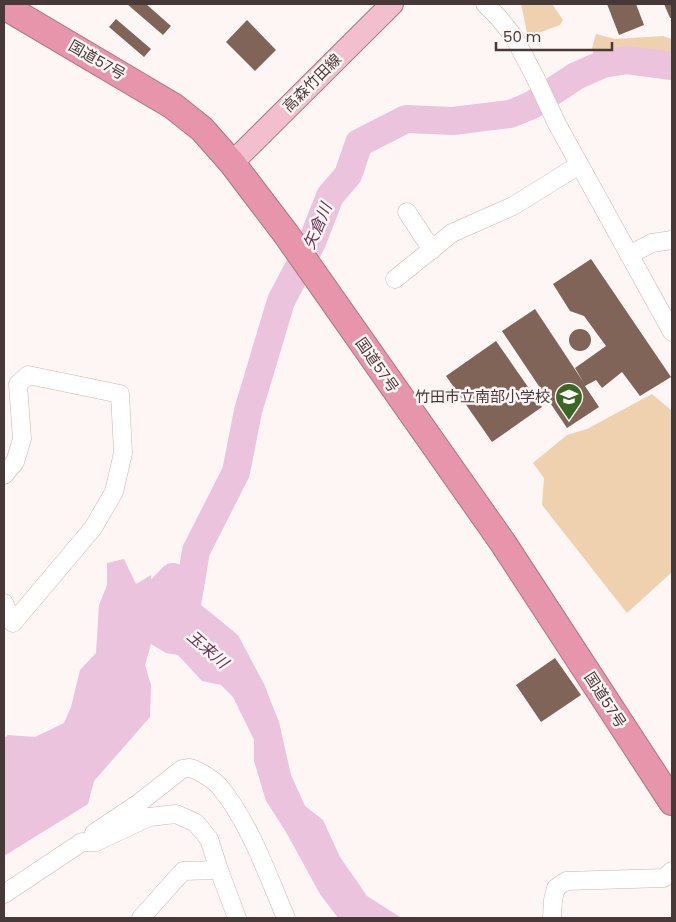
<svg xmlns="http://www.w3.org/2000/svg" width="676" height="922" viewBox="0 0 676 922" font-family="Poppins,'Noto Sans JP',sans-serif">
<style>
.green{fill:#efd1b0}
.water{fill:#ebc3dd}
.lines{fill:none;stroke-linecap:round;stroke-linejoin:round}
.river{stroke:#ebc3dd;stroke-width:28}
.building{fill:#7f6457}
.minor-casing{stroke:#d3b1ae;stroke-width:19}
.major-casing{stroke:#af7582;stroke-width:24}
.highway-casing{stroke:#af7582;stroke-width:28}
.minor{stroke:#fff;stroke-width:18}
.major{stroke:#f1bfcd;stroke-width:22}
.highway{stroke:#e795ab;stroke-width:26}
.labels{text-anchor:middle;stroke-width:5;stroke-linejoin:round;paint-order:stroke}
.street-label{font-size:15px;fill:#473937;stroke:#fdf6f5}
.poi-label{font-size:15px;fill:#473937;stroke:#fdf6f5;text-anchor:end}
.water-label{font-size:16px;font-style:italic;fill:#643255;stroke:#fdf6f5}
</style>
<rect width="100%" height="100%" fill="#fdf6f5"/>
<!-- green -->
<g class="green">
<polygon points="521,4 552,4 563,20 560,25 528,37"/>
<polygon points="596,34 615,39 663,36 672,39 672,60 629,52 611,54 595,60 592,48"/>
<polygon points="652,394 672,411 672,572 627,613 542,505 544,478 533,463 567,435 587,429"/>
</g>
<!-- water -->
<polygon class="water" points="124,559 136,584 151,575 151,590 166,591 195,600 238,635 264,684 279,722 291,775 305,806 323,820 340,857 367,896 400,917 411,918 338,918 320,894 286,832 266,801 254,761 254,740 233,697 221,685 202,681 178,655 166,653 151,644 145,665 151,685 150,717 94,781 88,804 4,856 4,738 8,735 35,737 64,723 71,707 80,670 96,653 99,605 107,585 107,563"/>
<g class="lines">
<!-- river -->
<g class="river">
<polyline points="139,620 144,607 173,577 180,610"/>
<polyline points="183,628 196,551 236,472 248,411 281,301 312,242 330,196 348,175 359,143 406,119 453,121 510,114 532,105 576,76 603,64 627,60 672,66"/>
</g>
</g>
<!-- building -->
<g class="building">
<polygon points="127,4 146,4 171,26 163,35"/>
<polygon points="607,4 636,4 644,25 619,35"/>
<polygon points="664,4 672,4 672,18 670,18"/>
<polygon points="116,19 151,49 144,57 109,27"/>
<polygon points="247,20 276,50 255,71 226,42"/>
<polygon points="591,259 671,377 640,396 622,372 602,388 596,380 585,386 599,407 567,428 502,331 535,309 584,383 575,368 606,346 584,316 570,311 553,284"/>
<circle cx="580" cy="340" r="11"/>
<polygon points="496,341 542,407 492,442 446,376"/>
<polygon points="555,658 581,695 541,722 516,685"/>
</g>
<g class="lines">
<defs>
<g id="minor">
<polyline points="485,4 498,17 514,37 536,79 557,124 672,332"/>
<polyline points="407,212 432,250"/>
<polyline points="629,255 652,243 672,240"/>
<polyline points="395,279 452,233 513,206 579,165"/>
<polyline points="4,475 15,462 22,439 18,384 28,375 120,394 123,453 114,492 93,528 13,623 4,603"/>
<path d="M94 833 139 803 182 769C184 769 187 768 189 768 197 769 214 780 219 786 249 821 268 876 286 918"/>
<polyline points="4,894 82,842 96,842 149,817 176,814 196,823 209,839 219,870 237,918"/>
<polyline points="141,918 183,871 219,870"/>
<polyline points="552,918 553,900 556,888 566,881 664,878 672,871"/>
</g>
<polyline id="major" points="232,163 392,4"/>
<polyline id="highway" points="4,6 173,106 202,129 232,163 286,234 503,543 672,802"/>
</defs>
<!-- minor casing -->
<use href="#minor" class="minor-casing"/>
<!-- major casing -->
<use href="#major" class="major-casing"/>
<!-- highway casing -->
<use href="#highway" class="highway-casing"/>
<!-- minor -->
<use href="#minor" class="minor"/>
<!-- major -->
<use href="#major" class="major"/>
<!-- highway -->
<use href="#highway" class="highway"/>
</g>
<!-- icons -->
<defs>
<symbol id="school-pin" viewBox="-11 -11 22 30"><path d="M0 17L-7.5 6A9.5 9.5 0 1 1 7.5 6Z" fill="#3b6623" stroke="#fdf6f5"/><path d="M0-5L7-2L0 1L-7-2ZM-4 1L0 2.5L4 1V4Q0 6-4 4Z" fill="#fff"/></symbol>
</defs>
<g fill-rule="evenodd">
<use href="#school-pin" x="553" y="381" width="32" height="43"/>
</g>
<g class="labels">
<!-- street labels -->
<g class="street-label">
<text transform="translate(97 60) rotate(30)" y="5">国道57号</text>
<text transform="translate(312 83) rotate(-45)" y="5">高森竹田線</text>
<text transform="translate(377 365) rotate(55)" y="5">国道57号</text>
<text transform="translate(605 700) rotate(57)" y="5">国道57号</text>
</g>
<!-- poi labels -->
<g class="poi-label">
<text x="550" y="402">竹田市立南部小学校</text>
</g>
<!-- water labels -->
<g class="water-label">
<text transform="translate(317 226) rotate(-67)" y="6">矢倉川</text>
<text transform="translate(208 649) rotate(41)" y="6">玉来川</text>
</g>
</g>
<!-- border -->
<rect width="676" height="922" fill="none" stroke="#473937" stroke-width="10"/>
<!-- scale -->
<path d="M496 42v8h116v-8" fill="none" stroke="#473937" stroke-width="2.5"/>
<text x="503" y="42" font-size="15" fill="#473937" stroke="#fdf6f5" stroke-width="4" paint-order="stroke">50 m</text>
</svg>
